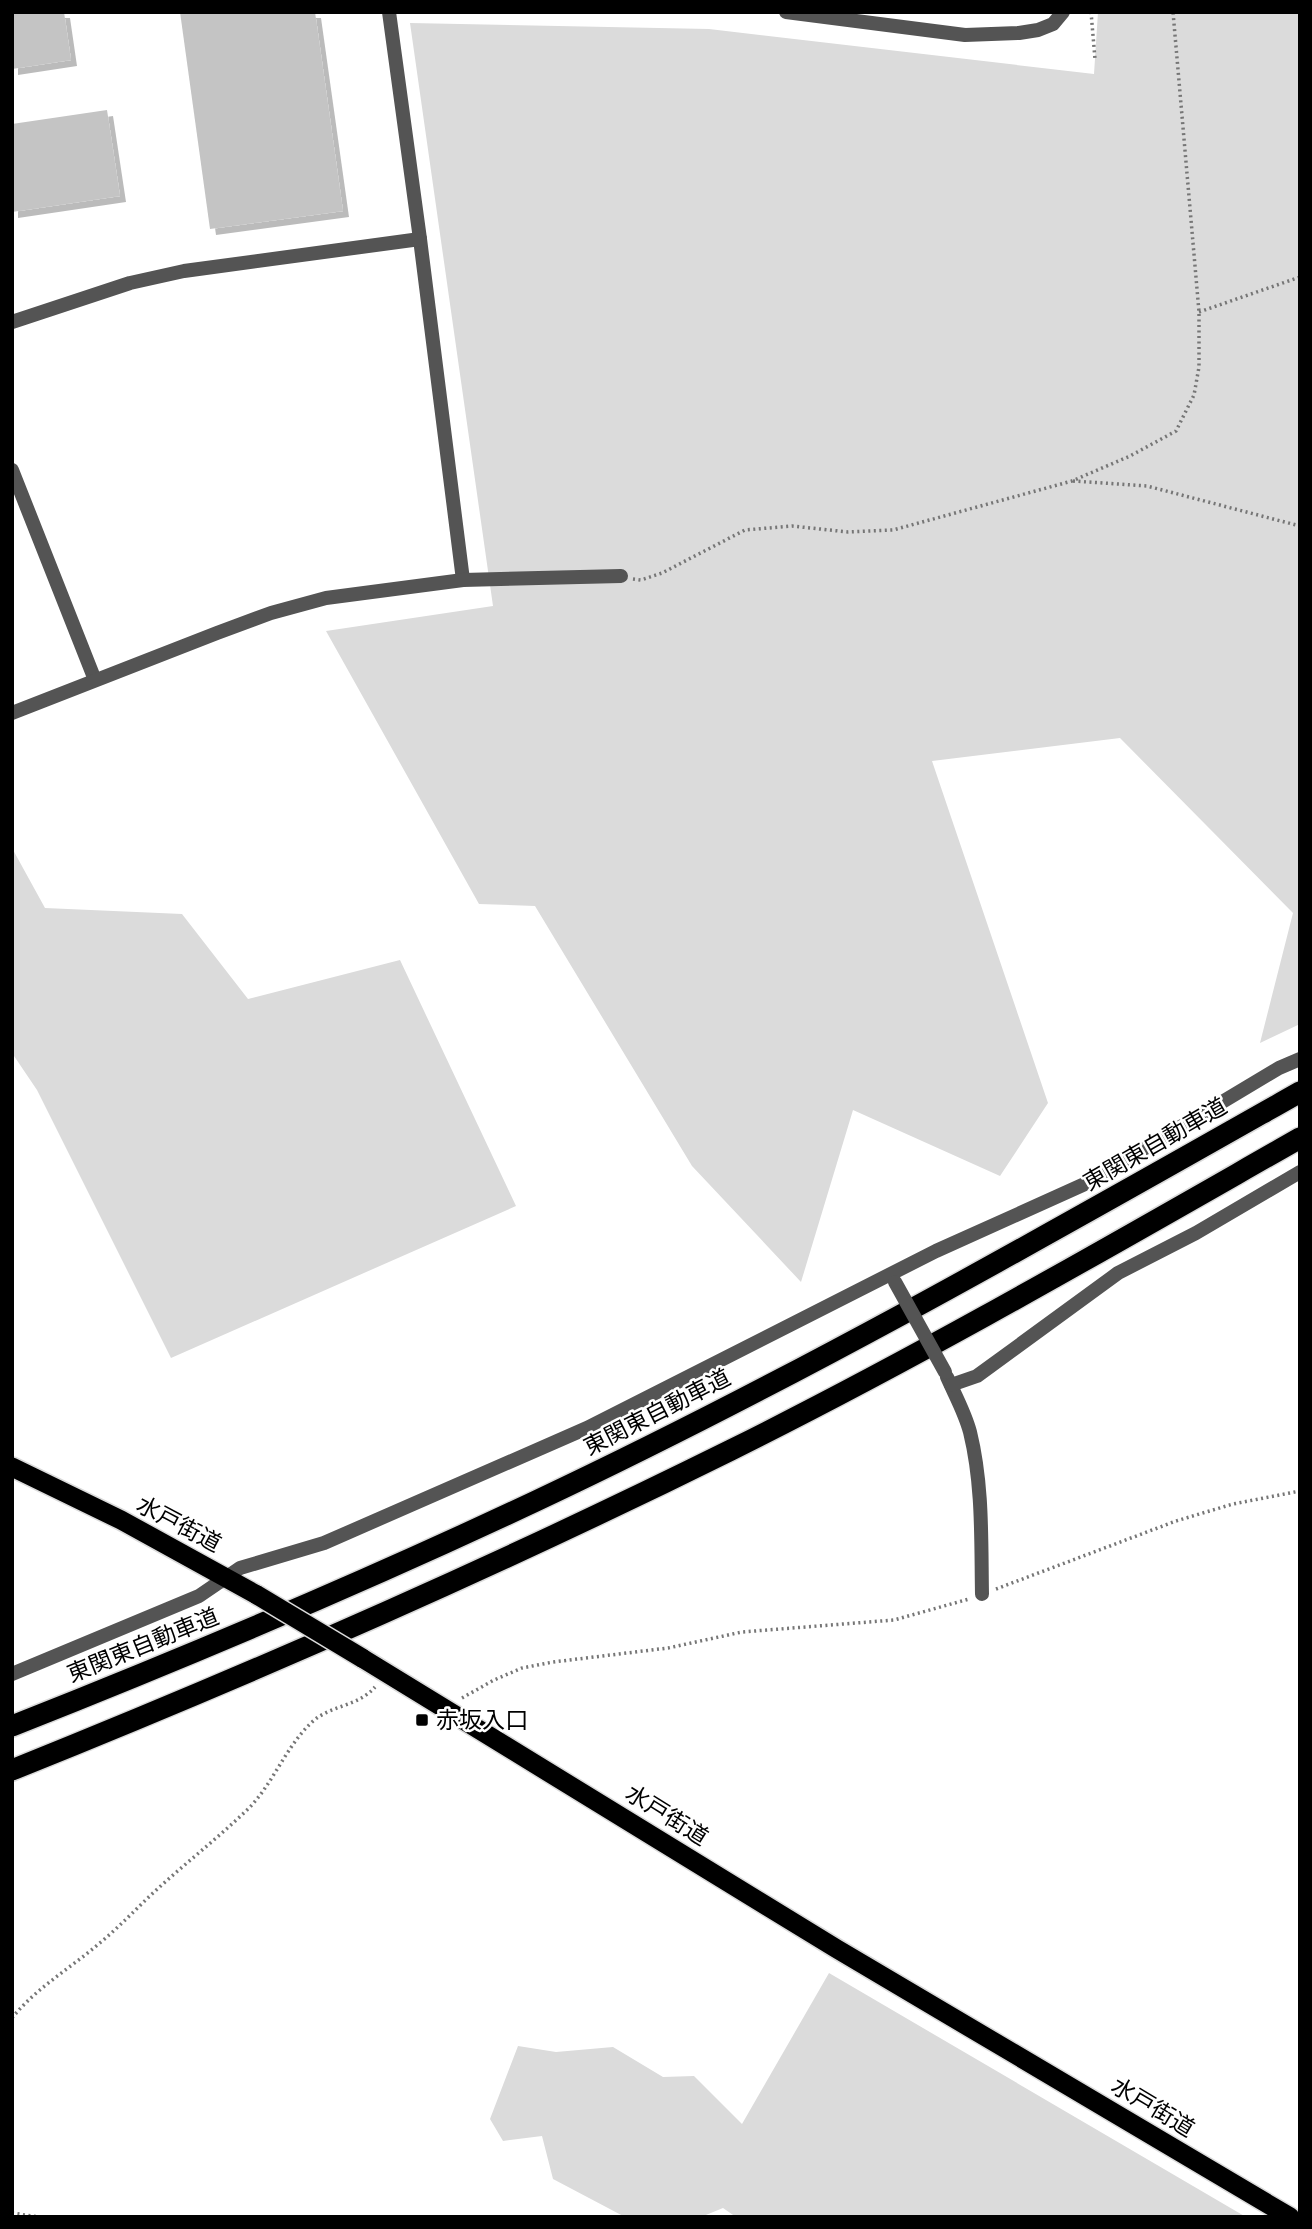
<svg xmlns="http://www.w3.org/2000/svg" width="1312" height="2229" viewBox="0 0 1312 2229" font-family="Karla,'Noto Sans JP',sans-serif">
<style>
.green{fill:#dbdbdb}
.building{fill:#c4c4c4;filter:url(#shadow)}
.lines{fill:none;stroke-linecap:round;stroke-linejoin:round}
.trunk-casing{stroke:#dbdbdb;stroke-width:22}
.motorway-casing{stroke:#dbdbdb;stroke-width:24}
.path{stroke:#767676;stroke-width:3.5;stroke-dasharray:2 3.5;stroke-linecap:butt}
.minor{stroke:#545454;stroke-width:14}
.tertiary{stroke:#545454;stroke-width:14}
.trunk{stroke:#000;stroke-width:19}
.motorway{stroke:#000;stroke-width:21}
.trunk-bridge-casing{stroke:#dbdbdb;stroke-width:22;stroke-linecap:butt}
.minor-bridge{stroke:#545454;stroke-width:14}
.trunk-bridge{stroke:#000;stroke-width:19}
.poi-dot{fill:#000;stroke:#fff;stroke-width:2.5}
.labels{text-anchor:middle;stroke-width:5;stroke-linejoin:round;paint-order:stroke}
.street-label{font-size:23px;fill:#000;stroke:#fff}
.poi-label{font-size:23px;fill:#000;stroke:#fff;text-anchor:start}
</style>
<defs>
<filter id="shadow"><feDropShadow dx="6" dy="6" stdDeviation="0" flood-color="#0004"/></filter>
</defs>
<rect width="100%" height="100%" fill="#fff"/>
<!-- green -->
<g class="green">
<polygon points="1098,12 1300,12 1300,1024 1260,1043 1293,913 1120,738 932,761 1048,1103 1000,1176 853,1110 801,1282 692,1166 535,906 479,904 326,631 493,606 410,23 709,29 1094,74"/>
<polygon points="12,848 45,908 182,914 248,999 400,960 516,1206 171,1358 37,1090 12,1053"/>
<polygon points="829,1973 1246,2217 736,2217 723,2208 701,2217 625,2217 553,2179 542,2136 503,2141 490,2119 518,2046 556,2052 613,2047 663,2077 694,2076 742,2124"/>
</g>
<!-- building -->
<g class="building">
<polygon points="12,12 64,12 71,60 12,69"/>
<polygon points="180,12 315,12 343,211 210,229"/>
<polygon points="107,110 120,196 12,212 12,124"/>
</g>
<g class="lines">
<defs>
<g id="trunk">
<polyline points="12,1467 121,1520 257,1595"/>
<polyline points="362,1658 837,1949 1290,2217"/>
</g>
<g id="motorway">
<path d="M12 1726C189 1656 364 1582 536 1501 797 1378 1049 1234 1300 1092"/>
<path d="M12 1770C256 1672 495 1567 731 1450 924 1354 1112 1245 1300 1138"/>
</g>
</defs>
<!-- trunk casing -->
<use href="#trunk" class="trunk-casing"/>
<!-- motorway casing -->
<use href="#motorway" class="motorway-casing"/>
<!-- path -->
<g class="path">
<polyline points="1091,12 1095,59"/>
<polyline points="1199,312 1300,277"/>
<polyline points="1073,481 1147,486 1300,526"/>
<polyline points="633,579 641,580 662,573 745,530 792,526 848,532 893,530 1072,481 1130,456 1176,431 1194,395 1199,367 1199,312 1173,12"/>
<polyline points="996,1589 1176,1521 1233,1504 1300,1491"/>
<polyline points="462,1698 494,1680 522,1668 553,1662 668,1648 742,1632 894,1620 969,1599"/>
<path d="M12 2018C37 1987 71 1968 101 1942 119 1927 135 1910 152 1894 183 1865 217 1839 248 1809 273 1784 285 1748 311 1723 329 1705 358 1707 375 1687"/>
<polyline points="12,2213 39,2217"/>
</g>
<!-- minor -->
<g class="minor">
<path d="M947 1377C955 1395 965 1413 970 1432 983 1485 981 1540 982 1594"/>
<polyline points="951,1385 977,1376 1118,1273 1196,1233 1300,1172"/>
<polyline points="12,1674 199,1596 240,1568 324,1543 587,1428 936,1251 1087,1183 1279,1068 1300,1059"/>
</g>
<!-- tertiary -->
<g class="tertiary">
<polyline points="389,12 420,239 463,580"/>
<polyline points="786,12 965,35 1019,33 1038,30 1053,24 1063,12"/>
<polyline points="12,322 130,283 184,271 420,239"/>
<polyline points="12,470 95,680"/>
<polyline points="12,713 217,633 271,613 326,598 463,580 621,576"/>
</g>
<!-- trunk -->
<use href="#trunk" class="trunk"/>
<!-- motorway -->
<use href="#motorway" class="motorway"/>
<defs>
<polyline id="trunk-bridge" points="257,1595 362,1658"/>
</defs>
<!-- trunk-bridge casing -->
<use href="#trunk-bridge" class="trunk-bridge-casing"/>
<!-- minor-bridge -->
<polyline class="minor-bridge" points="895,1282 945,1372"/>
<!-- trunk-bridge -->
<use href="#trunk-bridge" class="trunk-bridge"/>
</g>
<!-- markers -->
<rect class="poi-dot" x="415" y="1713" width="14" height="14" rx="3.5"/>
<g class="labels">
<!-- street labels -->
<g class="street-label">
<text transform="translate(1155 1144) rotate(-30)" y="8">東関東自動車道</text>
<text transform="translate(657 1412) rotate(-27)" y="8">東関東自動車道</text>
<text transform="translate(179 1524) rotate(28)" y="8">水戸街道</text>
<text transform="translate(143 1645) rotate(-22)" y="8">東関東自動車道</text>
<text transform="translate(667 1815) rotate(32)" y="8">水戸街道</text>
<text transform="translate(1153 2107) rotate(31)" y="8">水戸街道</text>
</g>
<!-- poi labels -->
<g class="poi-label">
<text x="436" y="1728">赤坂入口</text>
</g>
</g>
<!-- border -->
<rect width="1312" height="2229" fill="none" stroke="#000000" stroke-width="28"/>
</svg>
